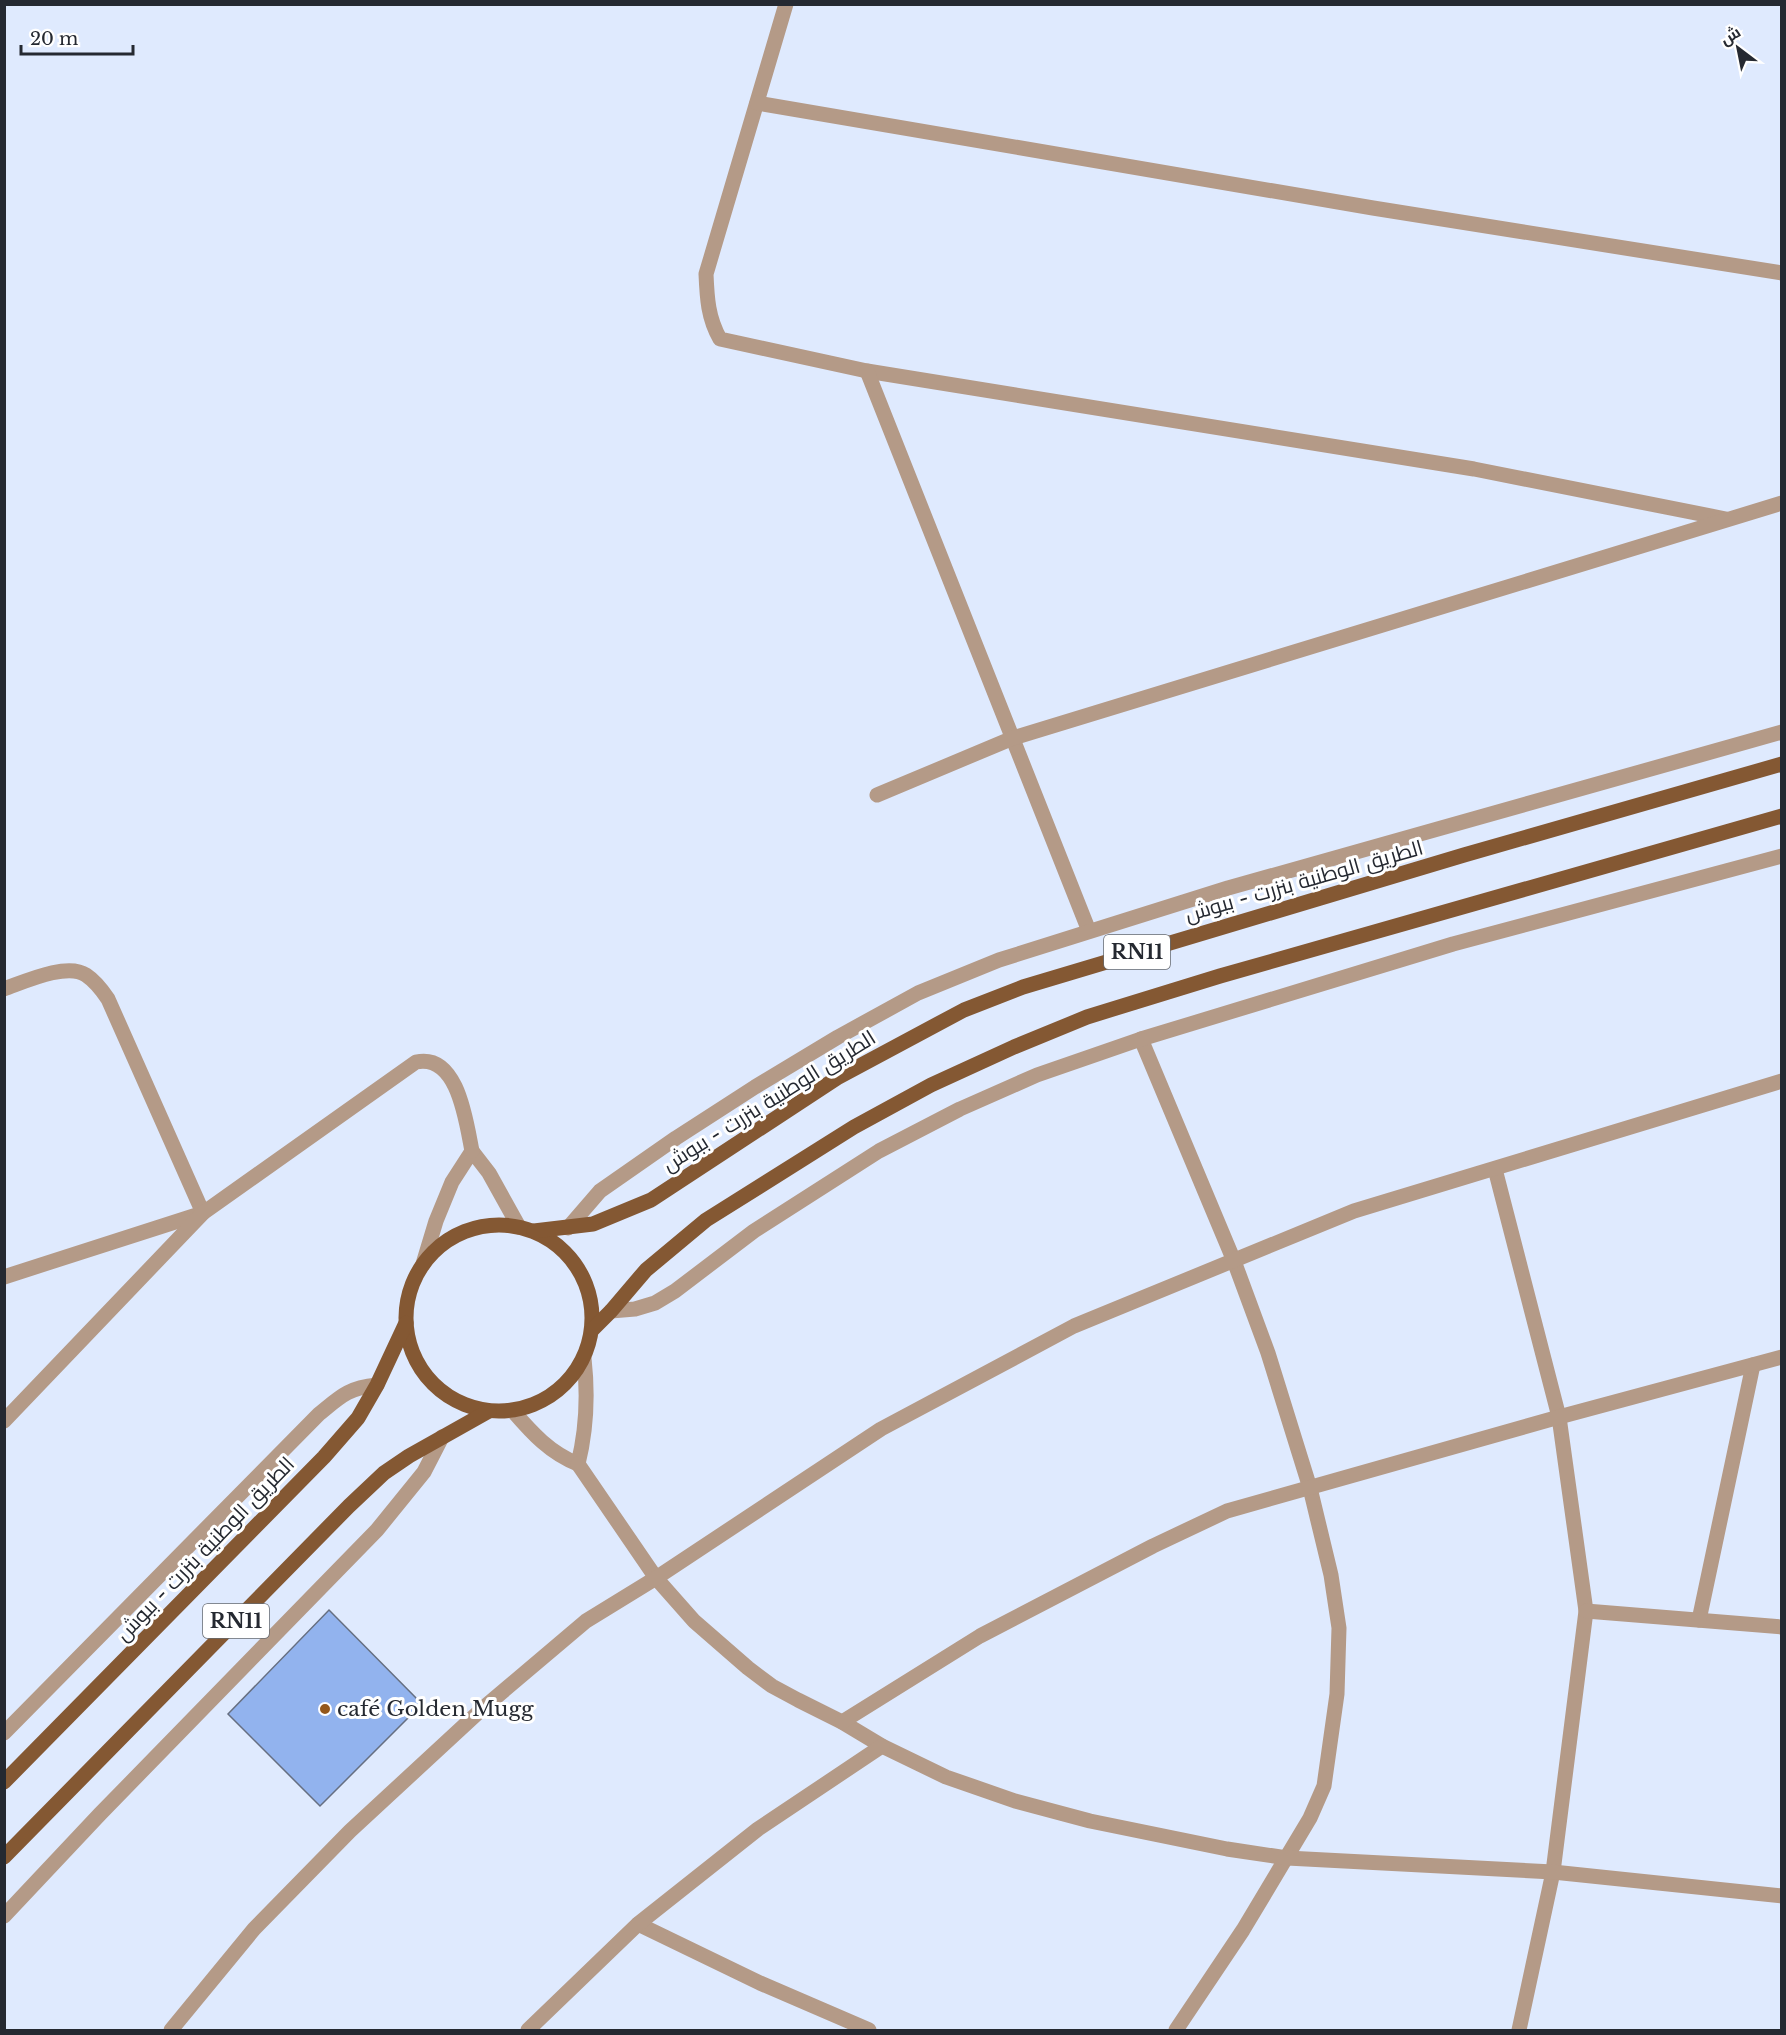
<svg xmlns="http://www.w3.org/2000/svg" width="1786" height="2035" viewBox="0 0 1786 2035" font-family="'Libre Baskerville',Cairo,serif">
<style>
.building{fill:#92b3ee;stroke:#666f81;stroke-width:1.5}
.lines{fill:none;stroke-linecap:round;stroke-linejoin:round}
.street{stroke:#b49a87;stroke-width:15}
.primary{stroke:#845833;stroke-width:15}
.poi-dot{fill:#94571b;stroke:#fff;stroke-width:2}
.labels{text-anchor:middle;stroke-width:6;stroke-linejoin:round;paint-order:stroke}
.shield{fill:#fff;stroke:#66696f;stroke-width:1.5}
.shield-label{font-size:20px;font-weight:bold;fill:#252931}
.street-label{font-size:21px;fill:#252931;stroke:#fff}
.poi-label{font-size:21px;fill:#252931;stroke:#fff;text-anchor:start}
</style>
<rect width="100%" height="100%" fill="#dfeafe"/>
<!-- building -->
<polygon class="building" points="329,1610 422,1704 320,1806 228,1714"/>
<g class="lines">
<!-- street -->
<g class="street">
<path d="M786 4 706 274C707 298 708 318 720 339L867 371 1474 469 1726 519"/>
<polyline points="757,103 1373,208 1782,273"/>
<polyline points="867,371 1089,931"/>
<polyline points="877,795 1013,738 1782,503"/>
<path d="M4 989C24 982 67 962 86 975 95 981 102 990 108 999L203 1213 4 1277"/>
<polyline points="1141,1039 1234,1261 1268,1353 1310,1488 1331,1575 1339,1628 1337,1694 1324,1786 1310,1818 1243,1930 1176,2030"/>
<polyline points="1495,1169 1559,1417 1586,1611 1553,1872 1519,2030"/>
<polyline points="568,1228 600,1191 676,1138 755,1087 838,1037 918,993 999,960 1228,888 1782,732"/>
<polyline points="423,1264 436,1221 452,1182 472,1151 489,1173 519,1227"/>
<polyline points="611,1311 635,1309 655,1303 675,1291 754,1231 879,1151 960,1109 1037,1075 1141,1039 1453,944 1782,856"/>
<path d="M513 1411C532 1433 550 1453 578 1464 587 1428 588 1394 584 1358"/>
<path d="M4 1421 203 1213 416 1062C458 1053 466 1121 472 1151"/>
<polyline points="578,1464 656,1578 694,1621 748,1668 772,1686 798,1700 842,1722 882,1746 946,1777 1015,1801 1090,1821 1227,1849 1287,1858 1553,1872 1782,1896"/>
<polyline points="1586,1611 1782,1627"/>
<polyline points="1699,1620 1753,1365"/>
<polyline points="842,1722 980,1636 1153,1546 1227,1511 1559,1417 1782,1357"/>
<path d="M4 1733 319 1414C341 1396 348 1388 377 1385"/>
<polyline points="4,1916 100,1814 377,1530 424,1472 442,1437"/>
<polyline points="638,1924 760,1983 869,2030"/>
<polyline points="171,2030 254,1929 350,1831 482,1709 586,1621 656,1578 881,1429 1074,1326 1354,1211 1782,1081"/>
<polyline points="528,2030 638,1924 758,1829 882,1746"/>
</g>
<!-- primary -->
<g class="primary">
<circle cx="499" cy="1318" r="93"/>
<polyline points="534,1231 593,1224 651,1200 837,1078 964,1010 1023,987 1464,855 1782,764"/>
<polyline points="593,1329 611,1311 646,1270 706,1220 854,1127 931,1085 1014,1047 1087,1017 1220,976 1782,816"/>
<polyline points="4,1782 324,1457 358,1418 377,1385 406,1323"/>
<polyline points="4,1857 349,1506 384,1473 409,1456 489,1411"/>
</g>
</g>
<!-- markers -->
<circle class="poi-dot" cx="325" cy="1709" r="6"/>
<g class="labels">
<!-- shield labels -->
<g class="shield">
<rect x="1104" y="935" width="66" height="34" rx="4.5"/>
<rect x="203" y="1604" width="66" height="34" rx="4.5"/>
</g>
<g class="shield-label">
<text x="1137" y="959">RN11</text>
<text x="236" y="1628">RN11</text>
</g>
<!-- street labels -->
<g class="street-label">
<text transform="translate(1304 881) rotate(-16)" y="7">الطريق الوطنية بنزرت - ببوش</text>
<text transform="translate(769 1101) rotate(-32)" y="7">الطريق الوطنية بنزرت - ببوش</text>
<text transform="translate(205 1549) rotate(-46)" y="7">الطريق الوطنية بنزرت - ببوش</text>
</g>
<!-- poi labels -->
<g class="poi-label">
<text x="337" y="1716">café Golden Mugg</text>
</g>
</g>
<!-- border -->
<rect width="1786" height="2035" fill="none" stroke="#252931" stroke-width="12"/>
<!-- north arrow -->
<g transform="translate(1738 48) rotate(328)" stroke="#ffffff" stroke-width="4.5" paint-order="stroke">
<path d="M0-4.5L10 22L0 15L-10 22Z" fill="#252931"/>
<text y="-9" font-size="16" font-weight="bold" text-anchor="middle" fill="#252931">ش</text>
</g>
<!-- scale -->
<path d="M21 45v9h112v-9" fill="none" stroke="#252931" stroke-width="3"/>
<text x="30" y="45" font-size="18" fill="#252931" stroke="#ffffff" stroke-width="4.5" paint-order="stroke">20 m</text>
</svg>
